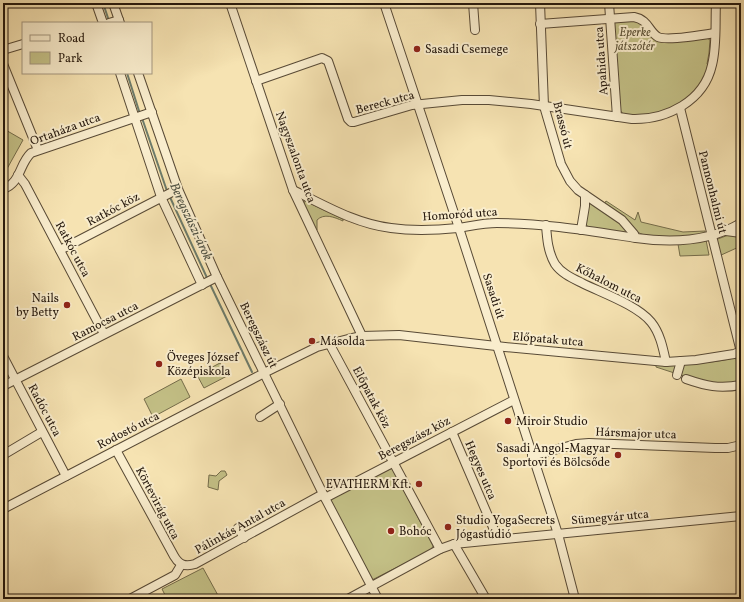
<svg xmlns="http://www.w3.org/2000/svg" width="744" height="602" viewBox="0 0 744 602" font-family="Vollkorn,serif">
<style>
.green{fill:#c4c187;stroke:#746c4a}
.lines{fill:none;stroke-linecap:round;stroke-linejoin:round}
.stream{stroke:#6d7b6a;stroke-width:2}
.minor-casing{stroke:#584a36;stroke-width:10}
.minor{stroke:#f9edcd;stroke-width:8}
.poi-dot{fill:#8f2418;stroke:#f9edcd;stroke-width:1.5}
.labels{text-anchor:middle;stroke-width:4;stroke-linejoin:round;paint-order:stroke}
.park-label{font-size:12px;font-style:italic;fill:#5c5237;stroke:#f9edcd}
.poi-label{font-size:12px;fill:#24170c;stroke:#f9edcd;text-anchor:start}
.street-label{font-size:12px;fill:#24170c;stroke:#f9edcd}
.water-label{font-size:13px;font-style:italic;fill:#4e5143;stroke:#f9edcd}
</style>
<rect width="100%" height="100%" fill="#f6e3b2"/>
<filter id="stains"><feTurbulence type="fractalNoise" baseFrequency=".005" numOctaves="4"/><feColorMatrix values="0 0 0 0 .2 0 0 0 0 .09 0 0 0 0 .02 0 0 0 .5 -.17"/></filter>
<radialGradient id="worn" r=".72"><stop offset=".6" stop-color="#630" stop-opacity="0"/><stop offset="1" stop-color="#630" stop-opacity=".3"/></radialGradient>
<!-- green -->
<g class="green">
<path d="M638 21 653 36 707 38 710 40 709 53 707 64 710 65C701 93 672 114 643 116 637 116 630 115 624 115L620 110 614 24 615 22Z"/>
<polygon points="4,129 23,140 3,176 3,131"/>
<path d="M305 201 343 219V221C334 217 324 213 317 220V230L316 231 303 207 304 203Z"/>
<polygon points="606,201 635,220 638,212 641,222 683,232 705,231 705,234 680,238 644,235 637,232 629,223 604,204"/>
<polygon points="590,202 627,228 629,233 589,228 585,223 588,203"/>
<polygon points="741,229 741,246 719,256 715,240 734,233"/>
<polygon points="706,240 709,255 680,256 678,244"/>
<path d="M734 358H736L741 384H708L656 367V364C683 364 709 364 734 358Z"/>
<polygon points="220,363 227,376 204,388 197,375"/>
<polygon points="181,379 190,397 153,417 144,399"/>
<polygon points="392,468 433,546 431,550 372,580 330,499"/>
<polygon points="221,471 225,471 227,475 219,481 218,490 208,487 209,475 216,476"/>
<polygon points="203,568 220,599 167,599 162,589"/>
</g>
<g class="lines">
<!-- stream -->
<g class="stream">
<polyline points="103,3 109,21"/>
<polyline points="127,73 140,114"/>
<polyline points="142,118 167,191"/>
<polyline points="169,195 208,280"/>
<polyline points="210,284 252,372"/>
</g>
<defs>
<g id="minor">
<polyline points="96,3 103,23"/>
<polyline points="113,3 120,23"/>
<polyline points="230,3 293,190 362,336"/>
<polyline points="384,3 459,228 558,534 575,599"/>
<polyline points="473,3 475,30"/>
<path d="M540 3 544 106 561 164 570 181 578 190 622 220 634 234 636 238C671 243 709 242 741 223"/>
<polyline points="609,3 617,117"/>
<polyline points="109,23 119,20"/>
<path d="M540 24 634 17C649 20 648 31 658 37 667 41 703 35 715 33"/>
<polyline points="3,50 23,44"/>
<polyline points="3,64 38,150"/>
<polyline points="120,73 161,197 202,285"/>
<polyline points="138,73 178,189 217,277 325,498 378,599"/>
<path d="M256 81 322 58 328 61 348 119 351 122H354L412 105 462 100H489L531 104 632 119C667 120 704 101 712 65 717 45 715 23 716 3"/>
<polyline points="680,108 741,352"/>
<polyline points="18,175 25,184 104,334"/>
<path d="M3 189C21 183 19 164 31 153L152 112"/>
<path d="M293 190C324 205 356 224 391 228 413 231 437 230 458 228 471 226 484 223 497 223 544 223 590 231 636 238"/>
<path d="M546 225C547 239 548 252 555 264 561 273 572 278 582 283 602 293 637 305 651 322 660 333 663 348 666 362"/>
<polyline points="581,230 585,206 585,195"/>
<polyline points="726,231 741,233"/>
<polyline points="60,250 178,189"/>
<polyline points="329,343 440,549"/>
<polyline points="3,356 66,476"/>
<polyline points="677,375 681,361"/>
<path d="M686 379C706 386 719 389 741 385"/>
<polyline points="3,386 217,277"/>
<polyline points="260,417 280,404"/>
<polyline points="452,432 498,539"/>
<path d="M116 450 174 556C179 565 185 567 195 564L323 494"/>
<polyline points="3,455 40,433"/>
<polyline points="532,456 576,444 589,443 715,448 728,448 741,445"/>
<polyline points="325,498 514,400"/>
<polyline points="3,509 268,371 317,347 348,339 362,336 399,335 505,347 666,362 696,360 734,354 741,351"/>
<polyline points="238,528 244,538"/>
<polyline points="454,544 486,599"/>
<polyline points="130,599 175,575 181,565"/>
<polyline points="348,599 440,549 454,544 741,516"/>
</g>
</defs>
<!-- minor casing -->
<use href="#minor" class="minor-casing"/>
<!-- minor -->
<use href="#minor" class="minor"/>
</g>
<!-- markers -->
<g class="poi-dot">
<circle cx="417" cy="49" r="4"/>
<circle cx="67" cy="305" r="4"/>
<circle cx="312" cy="341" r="4"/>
<circle cx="159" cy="364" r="4"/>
<circle cx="508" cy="421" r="4"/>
<circle cx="618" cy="455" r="4"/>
<circle cx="419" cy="484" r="4"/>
<circle cx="448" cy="527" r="4"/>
<circle cx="391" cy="531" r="4"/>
</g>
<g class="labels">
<!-- park labels -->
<g class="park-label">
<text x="635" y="36">Eperke<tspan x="635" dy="14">játszótér</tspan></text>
</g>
<!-- poi labels -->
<g class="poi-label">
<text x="425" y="53">Sasadi Csemege</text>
<text x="59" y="302" text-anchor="end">Nails<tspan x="59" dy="14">by Betty</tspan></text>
<text x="320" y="345">Másolda</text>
<text x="167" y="361">Öveges József<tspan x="167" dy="14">Középiskola</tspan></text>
<text x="516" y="425">Miroir Studio</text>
<text x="610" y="452" text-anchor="end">Sasadi Angol-Magyar<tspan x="610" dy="14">Sportovi és Bölcsőde</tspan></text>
<text x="411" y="488" text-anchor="end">EVATHERM Kft.</text>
<text x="456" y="524">Studio YogaSecrets<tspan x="456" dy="14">Jógastúdió</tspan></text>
<text x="399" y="535">Bohóc</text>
</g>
<!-- street labels -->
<g class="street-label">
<text transform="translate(601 61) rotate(-94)" y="4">Apahida utca</text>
<text transform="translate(385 102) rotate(-15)" y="4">Bereck utca</text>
<text transform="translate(563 125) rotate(76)" y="4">Brassó út</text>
<text transform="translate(65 129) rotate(-20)" y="4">Ortaháza utca</text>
<text transform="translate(296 157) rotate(70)" y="4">Nagyszalonta utca</text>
<text transform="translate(713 192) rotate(76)" y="4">Pannonhalmi út</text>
<text transform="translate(113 209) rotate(-28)" y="4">Ratkóc köz</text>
<text transform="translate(460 214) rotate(-4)" y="4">Homoród utca</text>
<text transform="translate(73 249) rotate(62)" y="4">Ratkóc utca</text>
<text transform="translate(609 283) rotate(27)" y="4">Kőhalom utca</text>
<text transform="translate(494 296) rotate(72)" y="4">Sasadi út</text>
<text transform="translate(105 321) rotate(-27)" y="4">Ramocsa utca</text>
<text transform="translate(259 335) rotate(64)" y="4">Beregszász út</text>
<text transform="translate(548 339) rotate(5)" y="4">Előpatak utca</text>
<text transform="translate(372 397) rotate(62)" y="4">Előpatak köz</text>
<text transform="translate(45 410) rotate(62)" y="4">Radóc utca</text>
<text transform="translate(128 430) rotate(-27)" y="4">Rodostó utca</text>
<text transform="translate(636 433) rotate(2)" y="4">Hársmajor utca</text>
<text transform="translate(414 438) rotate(-28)" y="4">Beregszász köz</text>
<text transform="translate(481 470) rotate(67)" y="4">Hegyes utca</text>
<text transform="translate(158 503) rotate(62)" y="4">Körtevirág utca</text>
<text transform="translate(610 517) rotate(-5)" y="4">Sümegvár utca</text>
<text transform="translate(240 526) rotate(-29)" y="4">Pálinkás Antal utca</text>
</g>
<!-- water labels -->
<g class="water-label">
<text transform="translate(192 221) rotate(65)" y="5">Beregszászi-árok</text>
</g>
</g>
<!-- margin -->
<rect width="744" height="602" fill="none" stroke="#f6e3b2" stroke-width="16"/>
<rect x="4" y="4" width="736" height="594" fill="none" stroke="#24170c" stroke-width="2"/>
<rect x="8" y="8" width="728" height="586" fill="none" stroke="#24170c"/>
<!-- legend -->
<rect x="22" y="22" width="130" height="52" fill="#f9edcd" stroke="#a49780"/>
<rect x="30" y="35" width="20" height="6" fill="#f9edcd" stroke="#a49780"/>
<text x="58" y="42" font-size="12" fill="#24170c">Road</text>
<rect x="30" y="52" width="20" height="12" fill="#c4c187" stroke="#a49780"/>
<text x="58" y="62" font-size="12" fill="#24170c">Park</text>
<rect width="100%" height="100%" filter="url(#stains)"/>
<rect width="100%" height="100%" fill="url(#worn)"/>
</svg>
